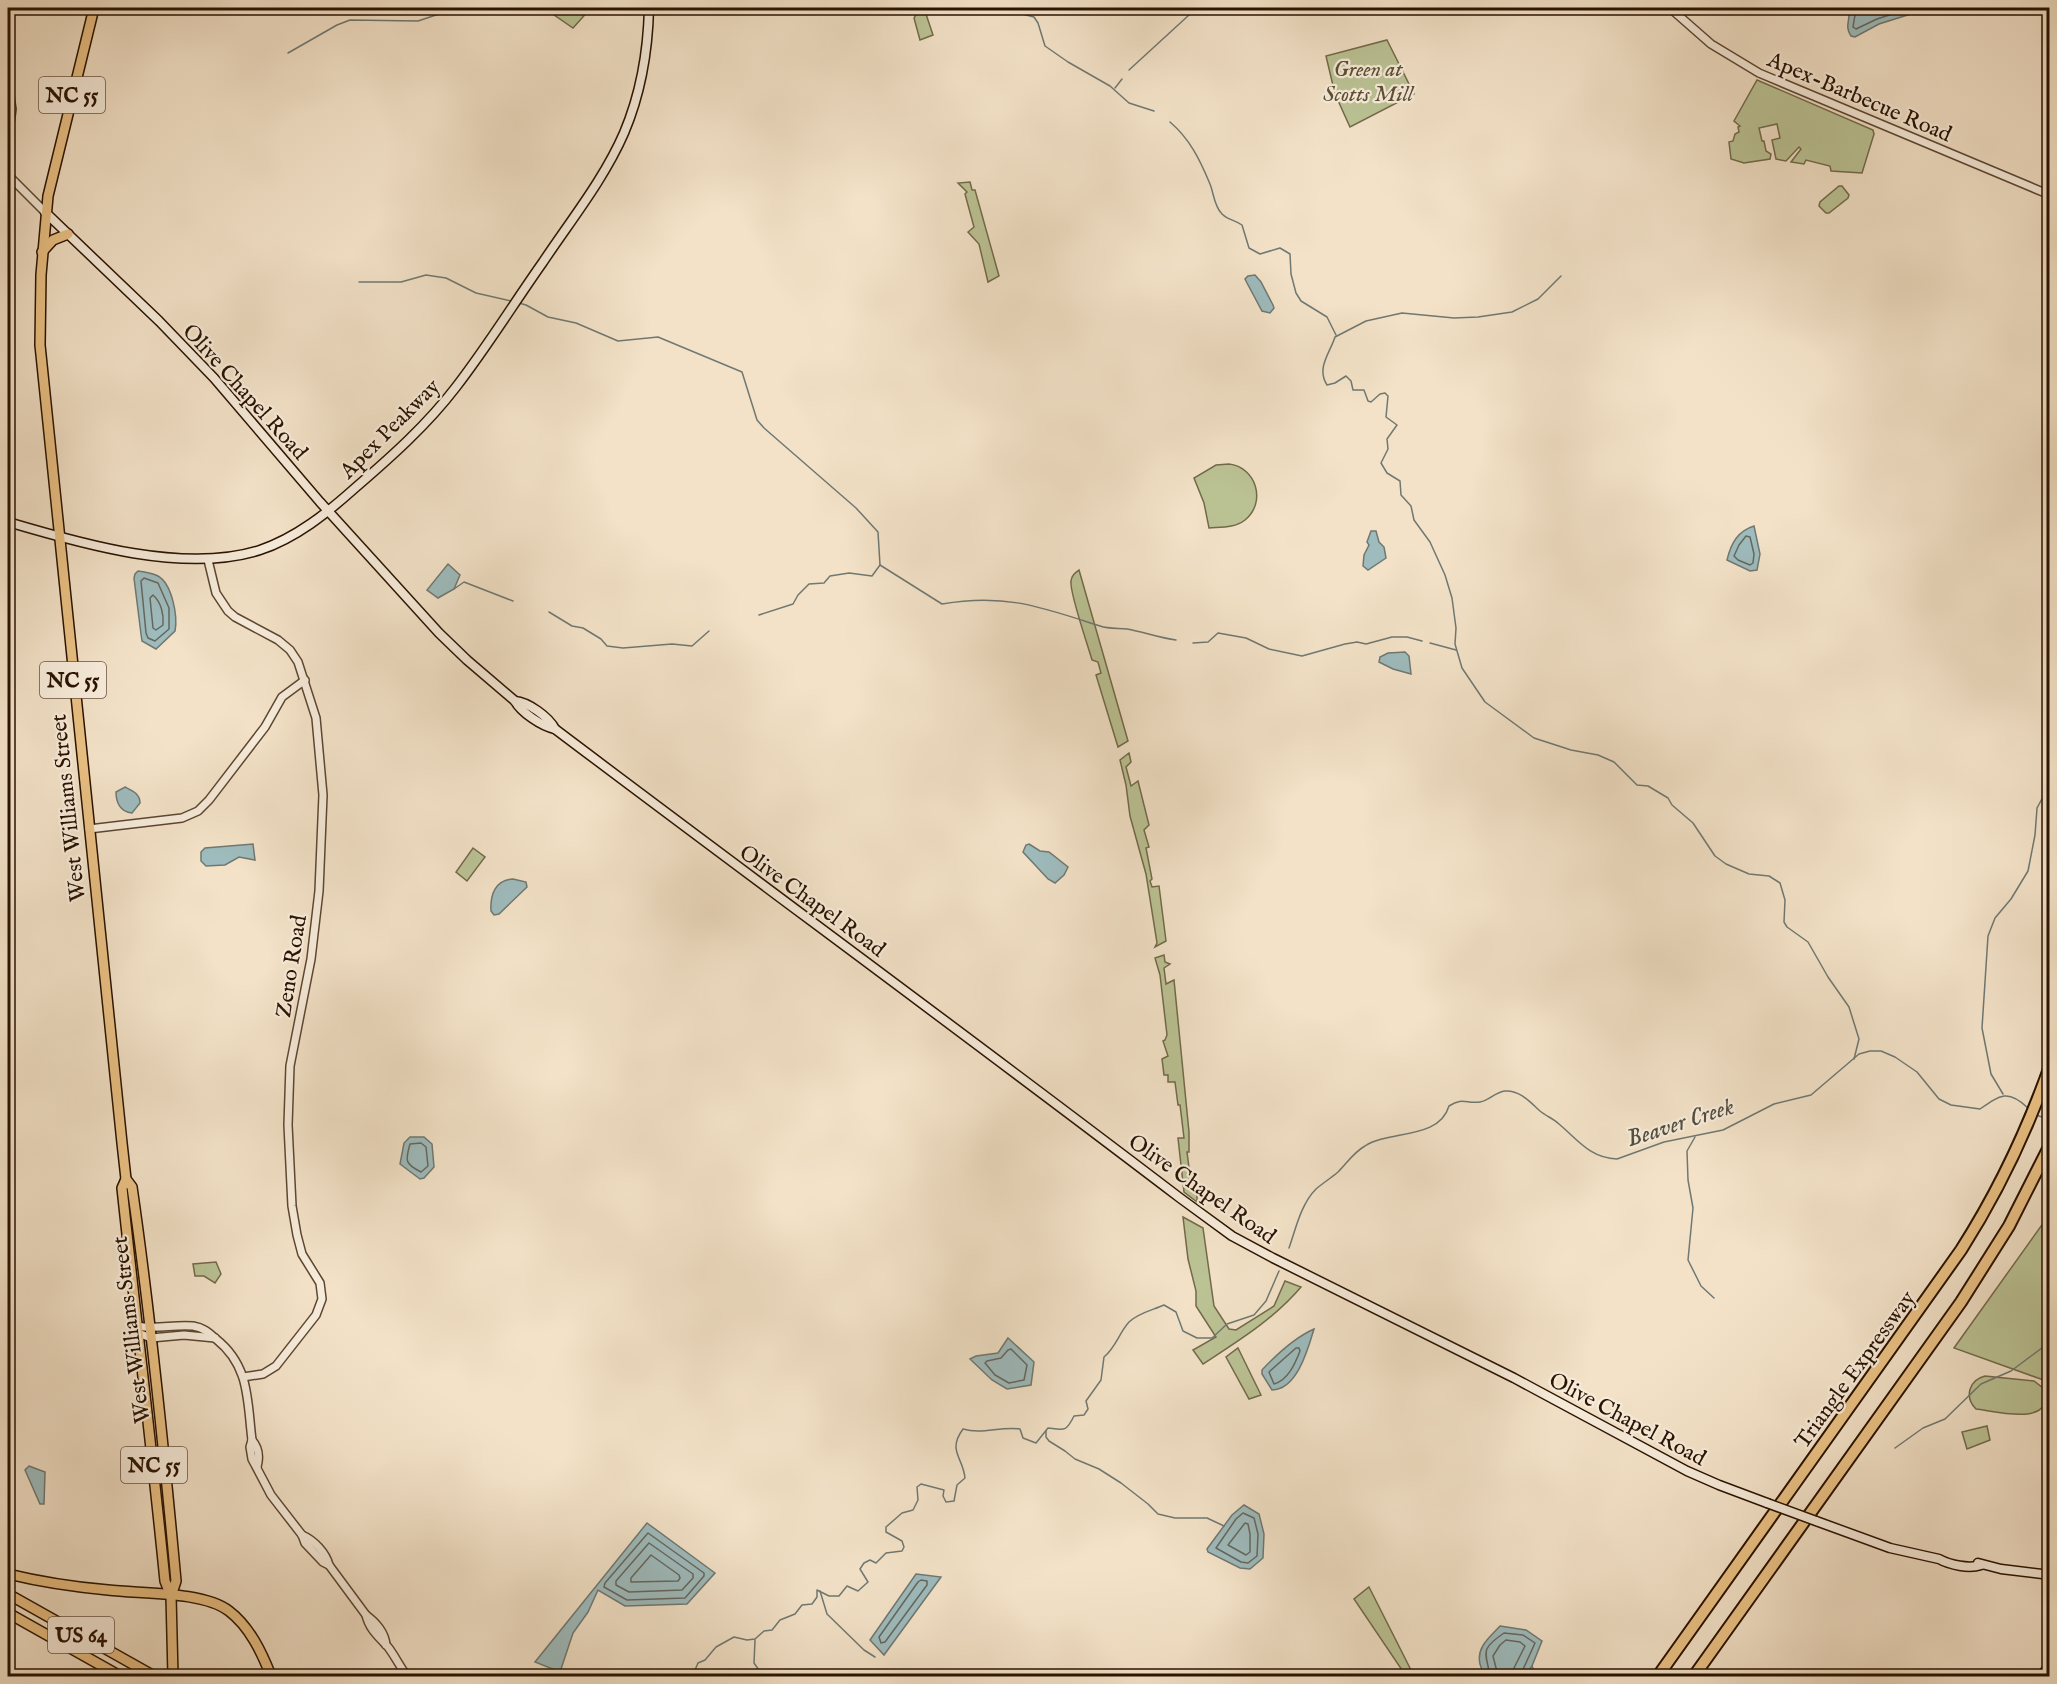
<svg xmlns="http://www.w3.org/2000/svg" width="2057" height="1684" viewBox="0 0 2057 1684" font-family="'IM FELL English',serif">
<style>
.green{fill:#bbc395;stroke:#726a4a;stroke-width:1.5}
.water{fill:#9ebcbe;stroke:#6f7872;stroke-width:1.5}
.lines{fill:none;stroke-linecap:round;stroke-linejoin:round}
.shore{stroke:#64675f;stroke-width:1.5}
.stream{stroke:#6f7872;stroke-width:1.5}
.tertiary-casing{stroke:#5c4632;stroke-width:10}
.secondary-casing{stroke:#291200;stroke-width:11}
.primary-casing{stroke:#291200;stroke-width:12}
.trunk-casing{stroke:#291200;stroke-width:12}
.motorway-casing{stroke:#291200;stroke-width:14}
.tertiary{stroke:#f7ecdb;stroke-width:7}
.secondary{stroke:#f7ecdb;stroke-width:8}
.primary{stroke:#eac184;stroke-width:9}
.trunk{stroke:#eac184;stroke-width:9}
.motorway{stroke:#eac184;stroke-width:10}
.secondary-bridge-casing{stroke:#291200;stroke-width:11;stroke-linecap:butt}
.secondary-bridge{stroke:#f7ecdb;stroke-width:8}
.labels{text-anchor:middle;stroke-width:4.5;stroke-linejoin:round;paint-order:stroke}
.shield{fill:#f7ecdb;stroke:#675342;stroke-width:1.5}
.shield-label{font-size:21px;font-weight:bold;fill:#291200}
.park-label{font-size:22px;font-style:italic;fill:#5c5034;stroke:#f7ecdb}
.street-label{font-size:22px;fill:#291200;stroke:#f7ecdb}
.water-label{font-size:24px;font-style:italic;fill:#524e42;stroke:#f7ecdb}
</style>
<rect width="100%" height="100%" fill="#f3e2c8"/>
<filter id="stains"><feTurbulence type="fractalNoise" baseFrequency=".00333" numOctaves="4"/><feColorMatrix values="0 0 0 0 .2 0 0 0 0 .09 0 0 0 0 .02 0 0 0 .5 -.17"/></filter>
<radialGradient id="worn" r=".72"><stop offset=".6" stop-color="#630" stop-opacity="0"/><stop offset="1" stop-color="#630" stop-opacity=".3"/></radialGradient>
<!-- green -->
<g class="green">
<polygon points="544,8 591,8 573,28"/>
<polygon points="915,8 924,8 933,35 920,40 914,18 917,13"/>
<polygon points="1387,40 1414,94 1350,127 1335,94 1326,56"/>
<polygon points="1757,80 1873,130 1874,134 1862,173 1831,171 1830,166 1806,160 1804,164 1791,162 1801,149 1799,147 1786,161 1776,159 1772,140 1780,138 1777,124 1759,128 1762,141 1764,141 1766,151 1771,154 1770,159 1744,163 1731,159 1729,142 1733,141 1735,134 1739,132 1738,127 1740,126 1734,121"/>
<polygon points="970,182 972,190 975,190 999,276 988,282 979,244 968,232 974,227 965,194 967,192 958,183"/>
<polygon points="1839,186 1842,186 1849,195 1848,198 1829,213 1826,213 1819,206 1820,202"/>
<path d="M1229 464C1256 467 1267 502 1245 520 1235 528 1221 527 1209 528L1204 503 1194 478 1216 465Z"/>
<path d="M1079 570 1128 741 1118 747 1096 675 1101 673 1098 662 1092 660C1088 646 1069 591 1071 581 1072 575 1075 573 1079 570Z"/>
<polygon points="1129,753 1131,762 1126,767 1131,786 1138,781 1149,825 1144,830 1149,847 1146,848 1152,879 1150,881 1152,887 1159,886 1166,941 1155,947 1157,943 1146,874 1130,816 1126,785 1120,760"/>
<polygon points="473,848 485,857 467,881 456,872"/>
<polygon points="1164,955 1165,962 1170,964 1164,968 1166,984 1174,980 1189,1132 1189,1152 1187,1152 1191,1183 1193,1184 1195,1181 1197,1189 1197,1202 1184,1192 1178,1138 1184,1138 1180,1105 1178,1105 1175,1082 1168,1082 1168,1075 1164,1075 1162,1059 1168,1056 1163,1041 1165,1040 1167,1035 1160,975 1155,958"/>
<polygon points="2049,1215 2049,1382 1954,1348"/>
<path d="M1183 1217 1203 1228 1214 1306 1229 1329 1236 1330 1274 1306 1285 1281 1301 1287C1274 1319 1238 1341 1203 1364L1193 1350 1216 1337 1196 1306V1291L1188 1259Z"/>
<polygon points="216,1262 221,1274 215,1283 204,1276 195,1276 193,1264"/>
<polygon points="1238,1348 1261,1395 1249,1399 1226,1357"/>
<path d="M1985 1376 2034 1381 2043 1388C2057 1428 1995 1411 1976 1409 1964 1397 1969 1380 1985 1376Z"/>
<polygon points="1987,1426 1990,1440 1967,1449 1962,1432"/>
<polygon points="1369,1587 1414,1676 1406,1676 1354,1599"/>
</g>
<!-- water -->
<g class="water">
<path d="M1844 8H1920L1917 12 1879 24 1855 37 1851 36C1846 29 1848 24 1849 16Z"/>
<polygon points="1255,275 1261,282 1273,305 1274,308 1270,313 1262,311 1247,283 1245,279 1248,276"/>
<path d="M1754 526 1760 554 1757 570 1750 571 1727 560C1731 543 1738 531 1754 526Z"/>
<polygon points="1371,531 1376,531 1379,542 1384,547 1386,558 1368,570 1363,566 1364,555 1369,545 1367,542"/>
<polygon points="448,564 460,575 454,589 438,598 427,590"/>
<path d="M138 571C145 572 152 573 158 576 172 584 178 616 175 631L156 649 142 641 141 634 134 578 135 574Z"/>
<polygon points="1405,652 1409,656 1411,674 1393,669 1379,662 1380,657 1388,653"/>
<path d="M125 787C133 791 140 794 140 803L132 813C120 812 116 802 116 792Z"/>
<polygon points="253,844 255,860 239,857 225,865 206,866 201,861 201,852 205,848"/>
<polygon points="1029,844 1040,851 1049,852 1068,867 1064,875 1055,883 1048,879 1023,852 1026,845"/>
<path d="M513 879 526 882 527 887 499 914 494 915 491 911C490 895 495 880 513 879Z"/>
<polygon points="410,1137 424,1137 432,1144 434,1167 424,1178 420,1179 400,1164 404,1143"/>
<path d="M1314 1329C1308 1349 1297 1390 1272 1390L1262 1374V1370C1277 1354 1294 1338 1314 1329Z"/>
<polygon points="1008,1338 1034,1362 1031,1385 1007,1389 992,1380 970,1359 976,1356 998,1353"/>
<polygon points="29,1466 45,1472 44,1504 40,1504 25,1470"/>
<polygon points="1244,1505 1259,1514 1264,1534 1263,1558 1250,1569 1240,1568 1208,1552 1207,1549 1232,1515"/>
<polygon points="647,1523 715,1573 687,1604 625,1606 598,1590 588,1612 573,1633 560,1672 535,1662"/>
<polygon points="916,1574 941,1577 884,1655 870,1640"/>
<path d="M1500 1626 1526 1630 1542 1641 1532 1666 1525 1676H1487C1482 1672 1482 1670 1480 1664 1476 1647 1490 1637 1500 1626Z"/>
</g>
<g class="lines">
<!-- shore -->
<g class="shore">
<polyline points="1850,8 1855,15 1853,27 1856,29 1877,19 1911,8"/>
<polygon points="1746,536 1750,537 1754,554 1753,563 1750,565 1738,560 1734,556 1739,545"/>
<polygon points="144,578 158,583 169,608 169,629 155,641 148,638 146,633 141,581"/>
<path d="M153 595C161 602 164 614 163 625L156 630 153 628 150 598Z"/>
<path d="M421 1143 426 1147 428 1166 421 1172C405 1164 405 1161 410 1144Z"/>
<path d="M1296 1348H1299L1300 1351C1295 1364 1288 1380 1274 1384L1269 1372Z"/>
<polygon points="1011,1349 1027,1365 1024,1380 1009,1383 995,1375 985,1363 987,1361 1001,1358 1008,1350"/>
<polygon points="1243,1513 1254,1518 1258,1534 1257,1556 1248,1563 1241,1562 1216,1548 1236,1519"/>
<polygon points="1245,1523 1248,1524 1250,1534 1250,1552 1246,1555 1228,1545"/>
<polygon points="648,1533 704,1573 704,1576 685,1598 627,1600 604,1587 605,1583"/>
<polygon points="649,1543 693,1574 693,1578 682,1590 629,1592 616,1585 616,1581"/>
<polygon points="651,1555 679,1575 680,1578 678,1581 631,1582 631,1578"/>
<polygon points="921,1580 927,1581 927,1585 885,1642 881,1643 879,1637 918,1582"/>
<path d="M1490 1676C1486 1652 1479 1650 1504 1633L1523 1635 1535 1643 1520 1676"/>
<polyline points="1498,1676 1493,1656 1500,1645 1506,1640 1520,1642 1525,1646 1514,1668 1512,1676"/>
</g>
<!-- stream -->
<g class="stream">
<polyline points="999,8 1034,17 1038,23 1045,46 1068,62 1110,86 1129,103 1154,111"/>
<polyline points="288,53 337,25 350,20 418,21 457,8"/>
<polyline points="1129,70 1189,15 1192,8"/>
<polyline points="1115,88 1122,79"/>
<path d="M1170 122C1190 139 1200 160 1210 184 1214 194 1214 206 1222 214 1228 220 1235 220 1242 225L1249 248 1260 254 1280 248 1290 254 1291 274 1296 293 1301 301 1327 317 1336 335"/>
<path d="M1561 276 1538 299 1512 312 1478 317 1454 318 1402 313 1366 321 1335 337C1330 353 1316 368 1327 385L1335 383 1346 376 1351 381 1353 390H1364L1368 401 1371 402 1380 394 1385 393 1388 396 1386 417 1397 425 1387 439 1388 449 1381 463 1387 473 1400 481 1401 495 1411 506 1414 520 1430 542 1445 575 1452 598 1456 628 1455 644 1462 668 1485 702 1534 738 1571 750 1598 755 1614 762 1637 785 1648 786 1668 798 1672 805 1693 823 1715 856 1726 864 1749 874 1769 876 1780 883 1785 900 1784 922 1787 927 1808 942 1828 977 1849 1007 1859 1039 1854 1059"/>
<polyline points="359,282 401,282 426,275 446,278 476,293 511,301"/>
<polyline points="519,303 526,305 548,317 576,323 618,341 658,337 742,372 757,420 764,428 856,508 878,532 880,565 872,576 849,573 830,576 824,583 809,584 798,595 793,604 759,615"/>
<path d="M880 565 942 604C1005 593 1041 607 1100 626 1109 629 1118 628 1127 629 1144 632 1159 638 1176 640"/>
<polyline points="454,589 464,582 513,601"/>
<polyline points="549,612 572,626 583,628 601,639 607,646 623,648 672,644 692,646 709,631"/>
<polyline points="1193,643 1208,642 1218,633 1246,638 1269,649 1302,656 1345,644 1357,642 1366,644 1392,637 1407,637 1422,641"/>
<polyline points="1430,643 1456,650"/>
<polyline points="8,888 8,910"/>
<polyline points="2003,1094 1991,1074 1982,1028 1988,936 1995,918 2011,899 2028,871 2035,835 2037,808 2050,784"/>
<polyline points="2036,1115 2042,1117 2050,1113"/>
<polyline points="1695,1137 1687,1151 1688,1180 1693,1208 1688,1260 1701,1286 1714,1298"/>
<path d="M1289 1248C1296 1228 1301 1204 1316 1189 1323 1183 1331 1178 1338 1172 1347 1163 1354 1152 1365 1146 1389 1130 1439 1140 1449 1106 1463 1097 1466 1104 1480 1102 1489 1101 1495 1092 1505 1091 1520 1090 1530 1102 1540 1111 1546 1116 1554 1119 1559 1124 1578 1140 1590 1158 1617 1159L1664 1142 1723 1130 1774 1104 1811 1095 1859 1054 1870 1051H1881L1895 1057 1917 1072 1939 1099 1951 1105 1980 1109C2000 1095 2008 1089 2028 1108"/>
<polyline points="1046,1431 1046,1437 1049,1441 1065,1451 1075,1459 1099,1469 1121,1483 1148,1504 1158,1514 1175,1518 1207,1518 1224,1526"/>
<polyline points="1895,1448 1923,1428 1945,1419 1981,1384 2011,1371 2050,1342"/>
<polyline points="820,1591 827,1614 864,1650 875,1657"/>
<polyline points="755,1640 754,1663 761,1673"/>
<polyline points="1532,1666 1536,1676"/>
<path d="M681 1676 688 1671 695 1670 698 1663 705 1660 716 1647 734 1637 747 1640 755 1639 764 1631 772 1630 780 1620 795 1614 802 1605 812 1604 817 1597V1590L829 1596H839L847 1586 858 1591 868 1582 860 1569 864 1563 870 1560 876 1563 886 1553 902 1551 904 1547 902 1541 886 1532V1527L902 1513 913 1510 918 1500 917 1487 921 1484 944 1490 943 1496 946 1502 954 1501 957 1485 965 1478C963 1457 947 1451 963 1429 982 1435 1000 1426 1020 1429L1023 1438 1036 1443 1048 1428C1065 1430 1066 1432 1074 1416L1084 1415 1088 1409 1086 1401 1101 1380 1104 1357C1116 1347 1119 1333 1129 1322 1138 1313 1153 1310 1164 1305L1176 1312 1183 1331 1197 1338H1212L1227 1324 1254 1315 1266 1301 1279 1271"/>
</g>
<defs>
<g id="tertiary">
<polyline points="1670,8 1711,44 1759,73 2050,195"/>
<polyline points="8,85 12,109 8,138"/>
<polyline points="8,175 45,212"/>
<polyline points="208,560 216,593 228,611 235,617 278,640 290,650 298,662 316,718 323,795 319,891 311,959 290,1066 288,1125 292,1206 297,1235 302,1254 320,1283 322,1299 316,1315 276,1366 263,1374 243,1377"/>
<polyline points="89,829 182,818 198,811 209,800 265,727 282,697 305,680"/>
<path d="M137 1326C156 1330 174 1324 193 1326 204 1328 208 1332 216 1339 250 1366 247 1400 252 1440L250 1447 252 1459 271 1495 302 1535 305 1543 323 1562 329 1565"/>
<polyline points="138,1333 151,1338 184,1335 215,1338"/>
<path d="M252 1440C259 1448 260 1456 257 1467"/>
<path d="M302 1535C314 1540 326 1553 329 1565L366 1615C376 1622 385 1633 386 1645"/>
<path d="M366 1615C369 1629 379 1637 388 1647 395 1656 400 1667 407 1676"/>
</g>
<g id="secondary">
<path d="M45 212 159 321 214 378 320 502 439 633 467 660 515 701C521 712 541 726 555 729 763 886 973 1040 1180 1198L1232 1236 1273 1258 1514 1378 1687 1471 1719 1485 1767 1503"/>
<path d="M8 522C82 544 185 574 260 550 296 538 327 513 355 488 391 457 427 425 456 387 487 347 514 303 543 262 571 220 604 179 624 133 641 93 648 51 649 8"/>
<path d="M515 701C528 702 549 717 555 729"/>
<path d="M1816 1521 1890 1548 1939 1559C1950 1565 1969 1569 1981 1565"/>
<polyline points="1978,1563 2001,1569 2050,1575"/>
<polyline points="2041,1676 2050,1665"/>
</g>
<g id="primary">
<path d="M94 8 48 196 41 275 40 345 122 1143 126 1179 132 1187C151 1318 164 1450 176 1581L171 1596"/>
<polyline points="42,252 53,240 68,234"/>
<path d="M126 1179 122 1188C136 1319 152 1450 165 1581L171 1596 173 1676"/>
</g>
<g id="trunk">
<path d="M8 1574C41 1582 74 1587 108 1590 141 1594 203 1591 229 1611 250 1627 262 1653 271 1676"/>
<polyline points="8,1594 154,1676"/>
<polyline points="8,1613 120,1676"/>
</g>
<g id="motorway">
<path d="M1658 1676 1961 1250C1998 1192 2027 1131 2050 1066"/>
<polyline points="1694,1676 1961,1302 2009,1226 2050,1145"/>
</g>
</defs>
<!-- tertiary casing -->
<use href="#tertiary" class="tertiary-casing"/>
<!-- secondary casing -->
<use href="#secondary" class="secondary-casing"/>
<!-- primary casing -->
<use href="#primary" class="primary-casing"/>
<!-- trunk casing -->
<use href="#trunk" class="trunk-casing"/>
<!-- motorway casing -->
<use href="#motorway" class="motorway-casing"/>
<!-- tertiary -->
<use href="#tertiary" class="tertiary"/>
<!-- secondary -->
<use href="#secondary" class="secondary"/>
<!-- primary -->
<use href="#primary" class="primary"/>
<!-- trunk -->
<use href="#trunk" class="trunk"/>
<!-- motorway -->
<use href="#motorway" class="motorway"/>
<defs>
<polyline id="secondary-bridge" points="1767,1503 1816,1521"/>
</defs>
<!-- secondary-bridge casing -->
<use href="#secondary-bridge" class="secondary-bridge-casing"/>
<!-- secondary-bridge -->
<use href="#secondary-bridge" class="secondary-bridge"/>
</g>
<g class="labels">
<!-- shield labels -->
<g class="shield">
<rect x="39" y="77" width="66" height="36" rx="4.5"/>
<rect x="40" y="662" width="66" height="36" rx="4.5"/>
<rect x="121" y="1447" width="66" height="36" rx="4.5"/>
<rect x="48" y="1617" width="66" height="36" rx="4.5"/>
</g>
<g class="shield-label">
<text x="72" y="102">NC 55</text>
<text x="73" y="687">NC 55</text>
<text x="154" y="1472">NC 55</text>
<text x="81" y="1642">US 64</text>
</g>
<!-- park labels -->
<g class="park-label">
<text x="1368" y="76">Green at<tspan x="1368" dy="25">Scotts Mill</tspan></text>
</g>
<!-- street labels -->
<g class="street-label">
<text transform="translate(1860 96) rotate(23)" y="8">Apex-Barbecue Road</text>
<text transform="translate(246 391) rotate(48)" y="8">Olive Chapel Road</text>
<text transform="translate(389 428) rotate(-45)" y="8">Apex Peakway</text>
<text transform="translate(67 808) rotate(-96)" y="8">West Williams Street</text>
<text transform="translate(813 900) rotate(36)" y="8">Olive Chapel Road</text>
<text transform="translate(290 966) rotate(-81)" y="8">Zeno Road</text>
<text transform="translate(1203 1188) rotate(35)" y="8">Olive Chapel Road</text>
<text transform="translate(130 1330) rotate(-97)" y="8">West Williams Street</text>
<text transform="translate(1854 1369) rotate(-54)" y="8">Triangle Expressway</text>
<text transform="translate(1628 1418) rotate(28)" y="8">Olive Chapel Road</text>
</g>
<!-- water labels -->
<g class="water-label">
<text transform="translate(1680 1122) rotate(-18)" y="8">Beaver Creek</text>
</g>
</g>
<!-- margin -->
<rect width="2057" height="1684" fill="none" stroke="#f3e2c8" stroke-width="30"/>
<rect x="9" y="9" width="2039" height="1666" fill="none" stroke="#291200" stroke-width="3"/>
<rect x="15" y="15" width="2027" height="1654" fill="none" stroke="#291200" stroke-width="1.5"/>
<rect width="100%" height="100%" filter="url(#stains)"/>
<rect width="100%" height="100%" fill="url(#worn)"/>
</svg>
